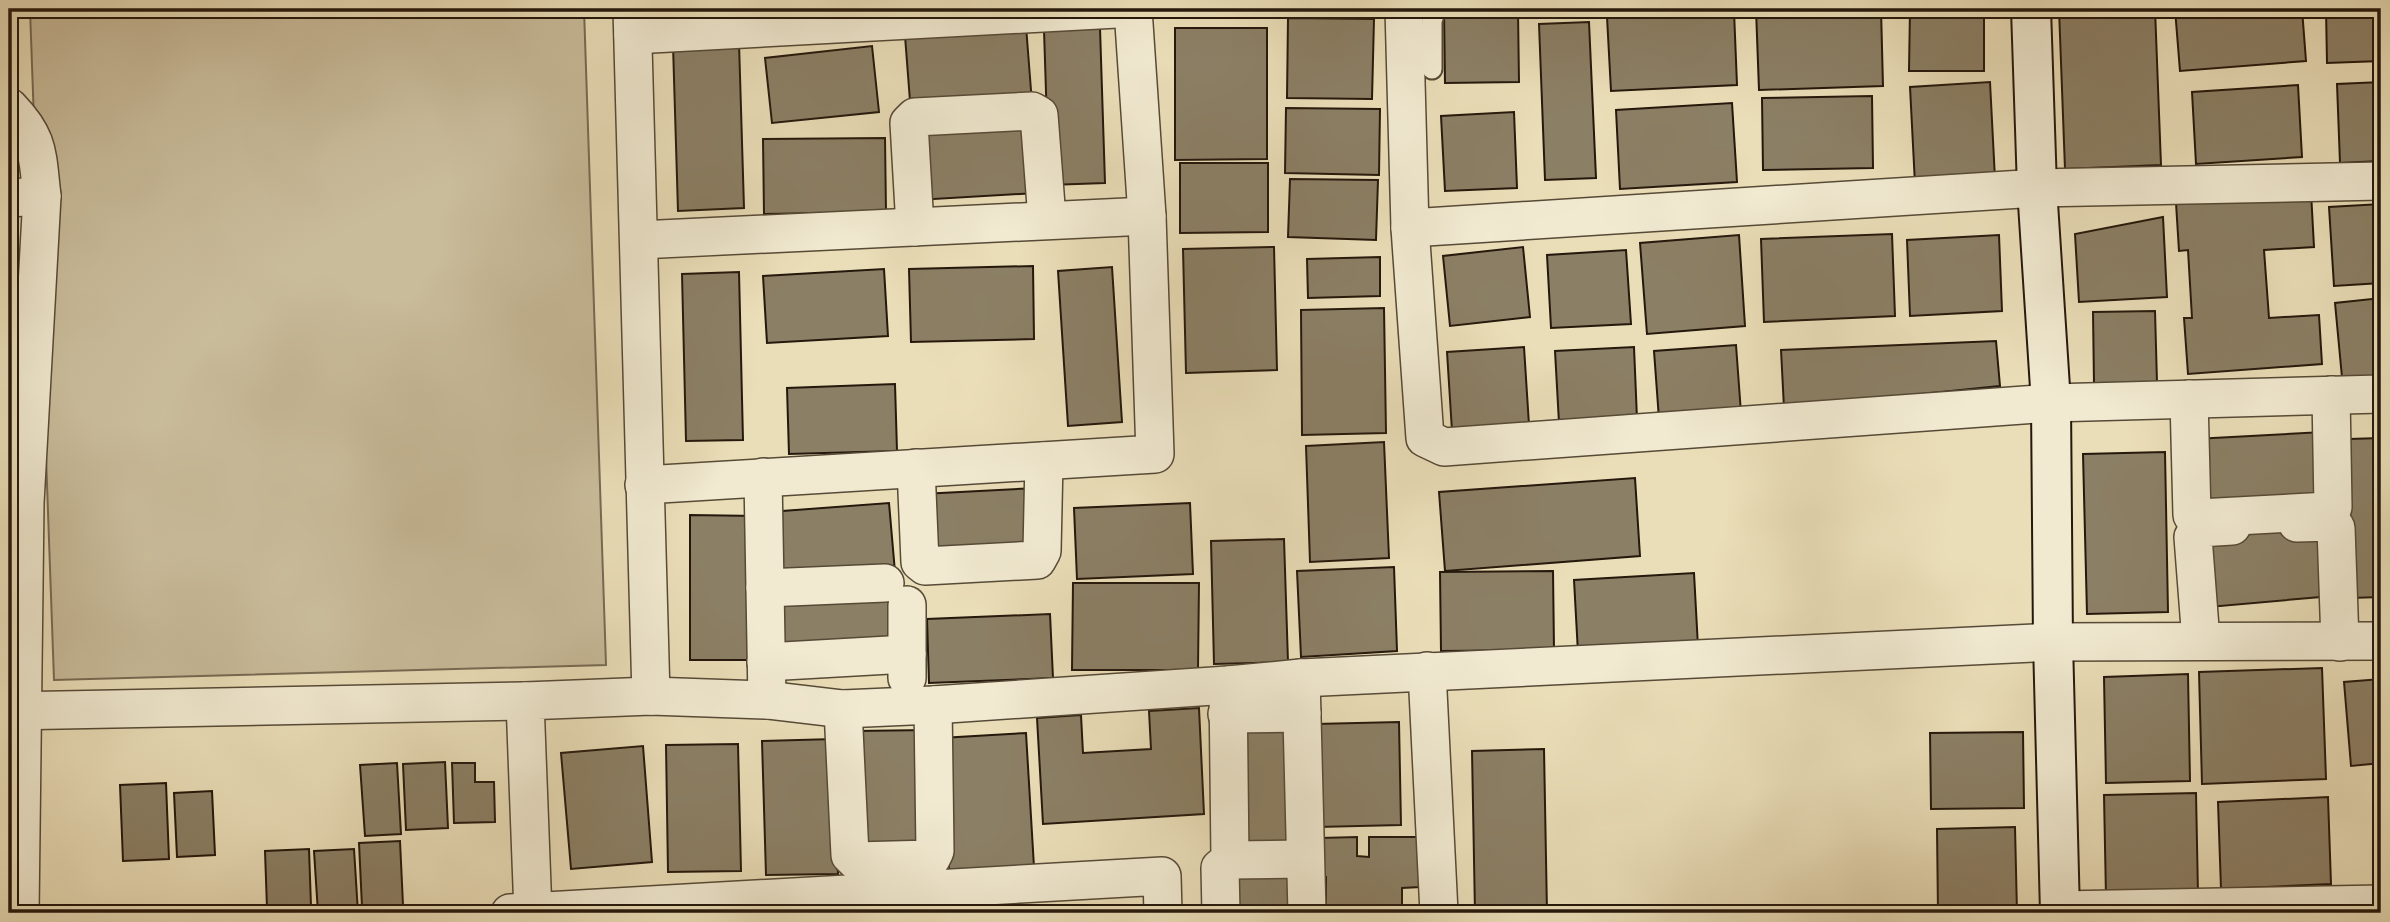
<svg xmlns="http://www.w3.org/2000/svg" width="2390" height="922" viewBox="0 0 2390 922" font-family="'IM FELL Great Primer',serif">
<style>
.green{fill:#c9bc9b;stroke:#776a54;stroke-width:2}
.building{fill:#8b7f65;stroke:#25180c;stroke-width:2}
.lines{fill:none;stroke-linecap:round;stroke-linejoin:round}
.lane-casing{stroke:#564a37;stroke-width:23}
.street-casing{stroke:#564a37;stroke-width:40}
.secondary-casing{stroke:#25180c;stroke-width:42}
.lane{stroke:#f1ead1;stroke-width:19}
.street{stroke:#f1ead1;stroke-width:37}
.secondary{stroke:#f1ead1;stroke-width:38}
</style>
<rect width="100%" height="100%" fill="#eadeb8"/>
<filter id="stains"><feTurbulence type="fractalNoise" baseFrequency=".00286" numOctaves="4"/><feColorMatrix values="0 0 0 0 .2 0 0 0 0 .09 0 0 0 0 .02 0 0 0 .5 -.17"/></filter>
<radialGradient id="worn" r=".72"><stop offset=".6" stop-color="#630" stop-opacity="0"/><stop offset="1" stop-color="#630" stop-opacity=".3"/></radialGradient>
<!-- green -->
<polygon class="green" points="30,9 584,9 606,665 54,680"/>
<!-- building -->
<g class="building">
<polygon points="1170,9 1260,9 1260,12 1170,17"/>
<polygon points="1756,9 1881,9 1883,86 1759,90"/>
<polygon points="1910,9 1984,9 1984,71 1909,71"/>
<polygon points="2059,9 2155,9 2161,165 2065,169"/>
<polygon points="2175,9 2302,9 2306,61 2180,71"/>
<polygon points="2326,9 2381,9 2381,61 2327,63"/>
<polygon points="1444,11 1518,11 1519,82 1445,83"/>
<polygon points="1734,11 1737,85 1611,91 1607,17"/>
<polygon points="1288,18 1374,19 1372,99 1287,98"/>
<polygon points="1589,22 1596,178 1545,180 1539,24"/>
<polygon points="1026,26 1032,103 911,114 905,36"/>
<polygon points="1100,28 1105,183 1049,185 1044,30"/>
<polygon points="1175,28 1267,28 1267,159 1175,160"/>
<polygon points="739,43 744,208 678,211 673,45"/>
<polygon points="872,46 879,112 772,123 765,58"/>
<polygon points="1990,82 1995,179 1915,184 1910,87"/>
<polygon points="2381,82 2381,161 2340,163 2337,84"/>
<polygon points="2298,85 2302,157 2196,164 2192,92"/>
<polygon points="1872,96 1873,168 1763,170 1762,98"/>
<polygon points="1732,103 1737,182 1620,189 1616,110"/>
<polygon points="1286,108 1380,109 1379,175 1285,173"/>
<polygon points="1514,112 1517,188 1445,191 1441,116"/>
<polygon points="1033,116 1036,193 917,200 914,122"/>
<polygon points="885,138 886,212 764,214 763,139"/>
<polygon points="1180,163 1268,163 1268,232 1180,233"/>
<polygon points="1290,179 1378,180 1376,240 1288,237"/>
<polygon points="2311,192 2314,247 2264,250 2269,318 2319,315 2322,364 2188,374 2184,318 2192,318 2188,250 2179,251 2176,203"/>
<polygon points="2381,204 2381,283 2334,286 2329,207"/>
<polygon points="2163,217 2167,297 2079,302 2075,234"/>
<polygon points="1892,234 1895,316 1764,322 1761,239"/>
<polygon points="1739,235 1745,326 1647,334 1640,243"/>
<polygon points="1999,235 2002,311 1910,316 1907,240"/>
<polygon points="1274,247 1277,370 1186,373 1183,249"/>
<polygon points="1523,247 1530,317 1450,326 1443,256"/>
<polygon points="1626,250 1631,324 1551,328 1547,255"/>
<polygon points="1380,257 1380,296 1308,298 1307,259"/>
<polygon points="1033,266 1034,339 911,342 909,269"/>
<polygon points="1112,267 1122,422 1068,426 1058,271"/>
<polygon points="884,269 888,336 767,343 763,276"/>
<polygon points="739,272 743,440 686,441 682,274"/>
<polygon points="2381,298 2381,384 2343,388 2335,303"/>
<polygon points="1384,308 1386,433 1302,435 1301,310"/>
<polygon points="2155,311 2157,383 2094,384 2093,312"/>
<polygon points="1996,341 2000,386 1784,408 1781,350"/>
<polygon points="1736,345 1741,413 1659,419 1654,351"/>
<polygon points="1524,347 1529,425 1452,431 1447,352"/>
<polygon points="1634,347 1637,419 1559,423 1555,351"/>
<polygon points="895,384 897,451 789,454 787,388"/>
<polygon points="2323,432 2327,504 2197,512 2195,439"/>
<polygon points="2381,438 2381,597 2350,598 2349,439"/>
<polygon points="1384,442 1389,558 1310,562 1306,446"/>
<polygon points="2165,452 2168,612 2087,614 2083,454"/>
<polygon points="1635,478 1640,556 1445,571 1439,492"/>
<polygon points="1036,488 1039,554 926,561 922,494"/>
<polygon points="889,503 895,572 773,579 769,512"/>
<polygon points="1190,503 1193,574 1077,579 1074,508"/>
<polygon points="690,515 757,516 757,660 690,660"/>
<polygon points="2332,528 2332,596 2209,607 2197,536"/>
<polygon points="1284,539 1288,662 1214,664 1211,541"/>
<polygon points="1394,567 1397,651 1301,657 1297,571"/>
<polygon points="1553,571 1554,650 1441,651 1440,572"/>
<polygon points="1694,573 1698,647 1578,653 1574,580"/>
<polygon points="1073,583 1199,583 1198,670 1072,670"/>
<polygon points="898,598 897,651 781,656 779,601"/>
<polygon points="1050,614 1053,678 929,683 927,619"/>
<polygon points="2322,668 2326,779 2202,784 2199,672"/>
<polygon points="2188,674 2190,781 2106,783 2104,677"/>
<polygon points="2381,679 2381,763 2351,766 2344,682"/>
<polygon points="1199,708 1204,814 1043,824 1037,718 1081,715 1083,753 1151,749 1149,711"/>
<polygon points="1235,717 1295,717 1299,851 1239,854"/>
<polygon points="1399,722 1401,825 1317,827 1315,724"/>
<polygon points="929,730 930,853 856,857 854,731"/>
<polygon points="2023,732 2024,808 1931,809 1930,733"/>
<polygon points="1026,733 1034,867 949,872 941,738"/>
<polygon points="834,739 838,874 766,875 762,741"/>
<polygon points="738,744 741,871 668,872 666,745"/>
<polygon points="643,746 652,862 571,869 561,753"/>
<polygon points="1544,749 1547,913 1475,913 1472,751"/>
<polygon points="445,762 448,828 406,830 403,764"/>
<polygon points="397,763 401,834 365,836 360,765"/>
<polygon points="452,763 475,763 475,782 494,782 495,822 454,823"/>
<polygon points="166,783 169,859 123,861 120,785"/>
<polygon points="212,791 215,855 177,857 174,793"/>
<polygon points="2196,793 2198,894 2106,897 2104,795"/>
<polygon points="2328,797 2331,884 2221,889 2218,802"/>
<polygon points="2015,827 2017,913 1938,913 1937,829"/>
<polygon points="1357,837 1357,856 1369,857 1369,837 1420,837 1420,887 1402,888 1402,912 1420,911 1420,913 1326,913 1326,877 1320,877 1320,838"/>
<polygon points="400,841 403,905 362,907 359,843"/>
<polygon points="309,849 311,906 267,908 265,851"/>
<polygon points="354,849 358,913 318,913 314,851"/>
<polygon points="1296,864 1299,913 1228,913 1226,868"/>
<polygon points="1129,907 1129,913 1024,913"/>
</g>
<g class="lines">
<defs>
<polyline id="lane" points="1432,69 1432,21 1436,9"/>
<g id="street">
<polyline points="632,9 651,696"/>
<polyline points="1404,9 1410,228 1425,438 1444,447 2051,403 2381,394"/>
<polyline points="633,35 1117,9"/>
<path d="M9 107C40 139 37 154 42 196L25 503 20 913"/>
<polyline points="9,198 42,196"/>
<polyline points="915,227 909,123 915,117 1032,111 1039,115 1047,219"/>
<polyline points="1410,228 2037,188 2381,181"/>
<polyline points="639,240 1147,216"/>
<polyline points="2189,399 2192,515 2199,518 2329,511 2333,507 2331,395"/>
<polyline points="916,468 920,562 925,566 1037,560 1042,551 1044,461"/>
<polyline points="763,477 767,700"/>
<polyline points="644,485 1155,454 1147,216 1133,9"/>
<polyline points="2297,523 2332,522 2336,528 2340,642"/>
<polyline points="765,588 885,583"/>
<polyline points="907,605 907,678"/>
<polyline points="2201,641 2193,537 2199,528 2232,526"/>
<polyline points="766,662 907,654"/>
<polyline points="1427,671 1439,913"/>
<polyline points="1301,678 1307,913"/>
<polyline points="843,709 850,855 856,861 931,859 935,851 933,705"/>
<polyline points="9,711 525,701"/>
<polyline points="1227,714 1302,713"/>
<polyline points="1230,860 1304,859"/>
<polyline points="2060,910 2381,904"/>
<polyline points="510,913 1162,876 1163,913"/>
<polyline points="533,913 525,701 651,696 767,700 843,709 933,705 1228,685 1301,678 2053,642 2381,641"/>
<polyline points="1221,913 1220,868 1230,860 1228,685"/>
</g>
<polyline id="secondary" points="2031,9 2037,188 2051,403 2053,642 2060,913"/>
</defs>
<!-- lane casing -->
<use href="#lane" class="lane-casing"/>
<!-- street casing -->
<use href="#street" class="street-casing"/>
<!-- secondary casing -->
<use href="#secondary" class="secondary-casing"/>
<!-- lane -->
<use href="#lane" class="lane"/>
<!-- street -->
<use href="#street" class="street"/>
<!-- secondary -->
<use href="#secondary" class="secondary"/>
</g>
<!-- margin -->
<rect width="2390" height="922" fill="none" stroke="#eadeb8" stroke-width="35"/>
<rect x="10" y="10" width="2369" height="901" fill="none" stroke="#25180c" stroke-width="3.5"/>
<rect x="18" y="18" width="2355" height="887" fill="none" stroke="#25180c" stroke-width="2"/>
<rect width="100%" height="100%" filter="url(#stains)"/>
<rect width="100%" height="100%" fill="url(#worn)"/>
</svg>
